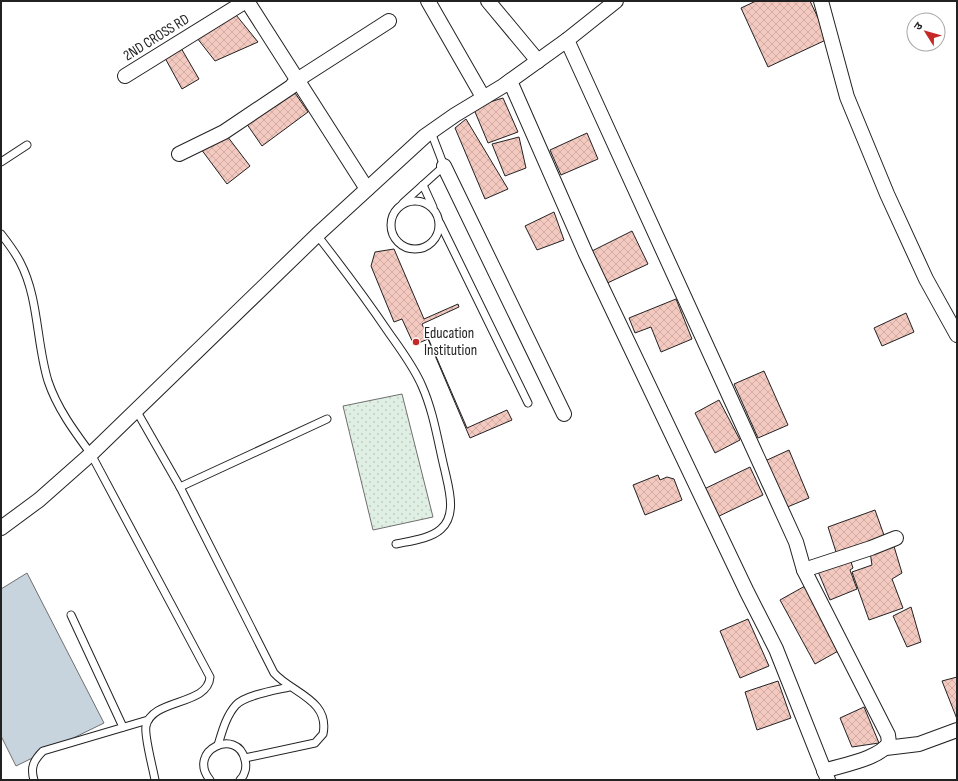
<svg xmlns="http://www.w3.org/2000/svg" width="958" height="781" viewBox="0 0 958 781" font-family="'Sofia Sans Condensed','Noto Sans Devanagari',sans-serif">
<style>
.grass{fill:url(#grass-dots);stroke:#6f6f6f}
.water{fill:#c7d3dd;stroke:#6f6f6f}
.building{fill:url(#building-cross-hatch);stroke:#222}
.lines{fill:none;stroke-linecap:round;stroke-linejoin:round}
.lane-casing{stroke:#222;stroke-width:9}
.street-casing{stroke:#222;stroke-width:16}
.lane{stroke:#fff;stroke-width:7}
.street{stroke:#fff;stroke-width:14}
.poi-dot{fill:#c62828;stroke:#fff;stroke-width:1.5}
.labels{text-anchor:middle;stroke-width:3;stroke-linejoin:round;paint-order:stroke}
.street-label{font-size:15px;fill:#222;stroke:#fff}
.poi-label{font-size:15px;fill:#222;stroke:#fff;text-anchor:start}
</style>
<defs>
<pattern id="grass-dots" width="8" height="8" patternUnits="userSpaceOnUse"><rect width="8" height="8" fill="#e0efe3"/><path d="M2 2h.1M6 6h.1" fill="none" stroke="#c0cdc2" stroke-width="1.8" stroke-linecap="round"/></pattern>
<pattern id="building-cross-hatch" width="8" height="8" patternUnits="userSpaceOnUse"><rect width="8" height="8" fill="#f3c9c0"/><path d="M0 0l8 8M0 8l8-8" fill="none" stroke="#d0aca5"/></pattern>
</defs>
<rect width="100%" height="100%" fill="#fff"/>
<!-- grass -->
<polygon class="grass" points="402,394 433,517 373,530 343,406"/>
<!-- water -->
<polygon class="water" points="27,573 104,723 16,766 1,736 1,589"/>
<!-- building -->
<g class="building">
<polygon points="756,1 810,1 828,39 768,67 741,8"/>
<polygon points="232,10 258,42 215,61 197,38"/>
<polygon points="181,48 199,79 182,89 165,58"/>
<polygon points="291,87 308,112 262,146 244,120"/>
<polygon points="503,98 518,132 488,143 473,107"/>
<polygon points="466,119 508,189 485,199 455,128"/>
<polygon points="224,132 250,166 227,184 201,149"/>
<polygon points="587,133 598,159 561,175 550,150"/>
<polygon points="519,137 526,168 505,176 492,144"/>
<polygon points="554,212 564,240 537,250 525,226"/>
<polygon points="632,231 648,264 601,286 586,254"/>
<polygon points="394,249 424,319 458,304 459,307 422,324 467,428 507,410 512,420 470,438 428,339 414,345 402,319 394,322 371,266 375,252"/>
<polygon points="676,299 692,339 661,352 651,327 635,333 629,318"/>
<polygon points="906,313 914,332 882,346 874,328"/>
<polygon points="764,371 788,425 758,438 734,384"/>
<polygon points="719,400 740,440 715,453 695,413"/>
<polygon points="789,450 809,498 785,508 765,461"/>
<polygon points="750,467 763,495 713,519 700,491"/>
<polygon points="658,475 660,480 667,477 674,479 682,500 645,515 633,485"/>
<polygon points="875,510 885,538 837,555 828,527"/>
<polygon points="893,543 902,573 892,579 903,608 869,620 852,572 872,565 870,552"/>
<polygon points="849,556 853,568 850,570 857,589 830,600 817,569"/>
<polygon points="805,586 840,650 815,664 780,600"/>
<polygon points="911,607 921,642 907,647 893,616"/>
<polygon points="748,619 769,666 740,678 720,631"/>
<polygon points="957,677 957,719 942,681"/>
<polygon points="778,681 791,718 757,730 745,692"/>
<polygon points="864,707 879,743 852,747 840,718"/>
</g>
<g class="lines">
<defs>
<g id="lane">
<polyline points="1,162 27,145"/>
<polyline points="423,185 433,207"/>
<circle cx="415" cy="225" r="24"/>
<polyline points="403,203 444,166 431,132"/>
<polyline points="440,223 528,403"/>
<path d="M1 234C8 243 15 252 20 262 39 298 36 342 48 381 57 408 74 431 91 454L210 677C208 706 152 698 146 726 144 736 153 768 155 780"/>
<path d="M317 235C342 267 366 299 389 333 401 350 414 367 422 386 434 413 438 443 445 471 449 489 457 515 441 529 430 539 410 541 396 544"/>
<path d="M136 410 180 487 274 673C292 693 330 700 323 734L315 743 245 758"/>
<polyline points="180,487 327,419"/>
<polyline points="71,615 123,727"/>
<path d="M218 745C222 732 226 716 236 705 245 695 276 690 289 687"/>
<path d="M34 780C30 767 34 760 43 751L148 720"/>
<path d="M210 780C186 750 238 727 245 760 247 767 245 775 240 780"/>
</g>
<g id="street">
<polyline points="247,1 367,189"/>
<polyline points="428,1 483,97"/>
<polyline points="488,1 538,61"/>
<polyline points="821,1 847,97 887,194 926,279 957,335"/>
<path d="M567 40 796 542 804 570 888 735 889 743C879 759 842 765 824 771"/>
<polyline points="125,76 246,1"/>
<polyline points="510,81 586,254 747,592 776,649 828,780"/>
<polyline points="179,154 224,132 291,87 297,80 389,21"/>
<polyline points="444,166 564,414"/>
<polyline points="1,528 39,500 91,454 317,235 425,136 455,115 503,86 567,40 616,1"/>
<polyline points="804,570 871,548 896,538"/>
<polyline points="886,748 919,744 957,730"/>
</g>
</defs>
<!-- lane casing -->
<use href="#lane" class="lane-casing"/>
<!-- street casing -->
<use href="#street" class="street-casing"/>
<!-- lane -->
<use href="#lane" class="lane"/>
<!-- street -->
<use href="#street" class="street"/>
</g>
<!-- markers -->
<circle class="poi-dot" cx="416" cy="342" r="4"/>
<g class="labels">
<!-- street labels -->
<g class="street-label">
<text transform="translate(156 37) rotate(-32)" y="5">2ND CROSS RD</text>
</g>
<!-- poi labels -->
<g class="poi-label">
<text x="424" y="338">Education<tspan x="424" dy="17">Institution</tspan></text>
</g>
</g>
<!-- border -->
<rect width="958" height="781" fill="none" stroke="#222222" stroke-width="4"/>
<!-- north arrow -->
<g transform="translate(926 32) rotate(307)"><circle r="19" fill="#ffffff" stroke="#a7a7a7"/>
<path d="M0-3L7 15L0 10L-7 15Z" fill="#c62828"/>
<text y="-6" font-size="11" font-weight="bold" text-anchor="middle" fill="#222222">उ</text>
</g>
</svg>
